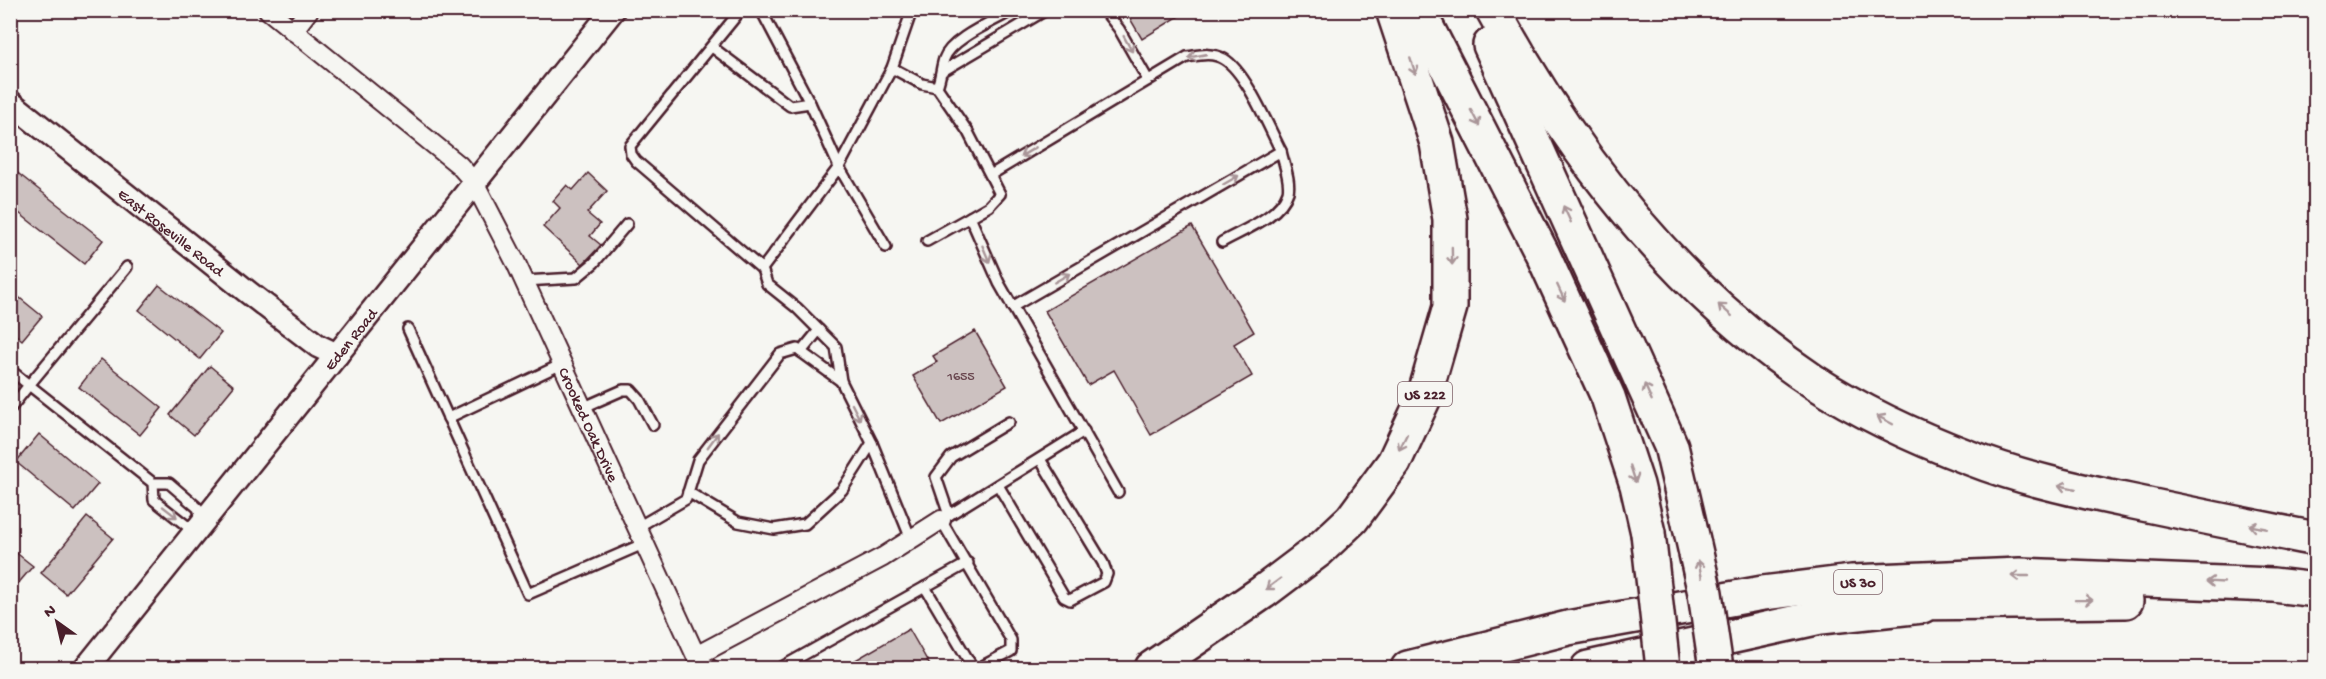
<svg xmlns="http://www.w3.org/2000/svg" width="2326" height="679" viewBox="0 0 2326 679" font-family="'Gochi Hand',sans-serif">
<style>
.building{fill:#ccc1c0;stroke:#4a1f2b;stroke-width:1.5}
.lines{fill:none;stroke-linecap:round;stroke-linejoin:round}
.service-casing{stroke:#4a1f2b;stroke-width:14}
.minor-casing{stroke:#4a1f2b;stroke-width:22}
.tertiary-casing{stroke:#4a1f2b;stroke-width:27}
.motorway-casing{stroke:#4a1f2b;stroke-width:38}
.service{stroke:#f6f6f2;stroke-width:9}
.minor{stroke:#f6f6f2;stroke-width:18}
.tertiary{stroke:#f6f6f2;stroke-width:22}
.motorway{stroke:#f6f6f2;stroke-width:33}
.motorway-bridge-casing{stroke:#4a1f2b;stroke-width:38;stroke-linecap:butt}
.motorway-bridge{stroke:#f6f6f2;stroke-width:33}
.oneway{stroke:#a99598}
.labels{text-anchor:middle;stroke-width:6;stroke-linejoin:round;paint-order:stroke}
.number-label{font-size:14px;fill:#6a4850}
.shield{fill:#f6f6f2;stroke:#7e6067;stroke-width:1.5}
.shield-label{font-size:15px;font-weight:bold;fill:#4a1f2b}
.street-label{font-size:16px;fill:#4a1f2b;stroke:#f6f6f2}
</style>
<rect width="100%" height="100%" fill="#f6f6f2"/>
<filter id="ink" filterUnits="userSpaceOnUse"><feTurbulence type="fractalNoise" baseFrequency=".0167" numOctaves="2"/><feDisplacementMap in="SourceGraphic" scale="12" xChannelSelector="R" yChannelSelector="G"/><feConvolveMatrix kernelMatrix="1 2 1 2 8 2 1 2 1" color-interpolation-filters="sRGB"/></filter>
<g filter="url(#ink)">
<!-- building -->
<g class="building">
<polygon points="1125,10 1189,10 1142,39"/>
<polygon points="10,167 103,240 84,264 10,206"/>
<polygon points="588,173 607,191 587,213 600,224 590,236 601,245 583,264 543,227 560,208 553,201 567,185 573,190"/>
<polygon points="1192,226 1254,332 1234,344 1252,376 1151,435 1114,370 1088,385 1045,311"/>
<polygon points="159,285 221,333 200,359 139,310"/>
<polygon points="10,290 42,316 22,340 10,330"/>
<polygon points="975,331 1007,386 941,424 913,376 937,362 933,356"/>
<polygon points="101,359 162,408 140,435 79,387"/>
<polygon points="210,366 234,386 194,435 170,415"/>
<polygon points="39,434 98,484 75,511 16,462"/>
<polygon points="87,517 113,538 66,594 41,573"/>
<polygon points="10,548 33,566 10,593"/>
<polygon points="909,629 932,669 840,669"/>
</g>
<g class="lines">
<defs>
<g id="service">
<polyline points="741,10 630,146 631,154 636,161 762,269 839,167 892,68 912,10"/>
<polyline points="761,10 810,103 839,167 886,247"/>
<path d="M1013 10C995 21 951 38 944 59 941 68 941 77 937 87L968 132 1000 194 989 206 970 217 999 283 1118 492"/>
<polyline points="1104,10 1119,29 1148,80"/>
<polyline points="712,47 790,106 810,103"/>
<polyline points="892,68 922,84 937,87"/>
<polyline points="943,71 1046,10"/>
<path d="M992 174 1187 57C1200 55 1212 52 1224 59 1246 72 1268 126 1281 151L1012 307"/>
<polyline points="927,241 970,217"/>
<path d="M1222 242C1243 230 1280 217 1288 192 1291 180 1283 162 1281 151"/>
<polyline points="762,269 767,284 797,308 836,347 841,381 872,443 911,539"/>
<polyline points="524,281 576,278 594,263 627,224"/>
<polyline points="408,329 528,594 643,544"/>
<polyline points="801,352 819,330"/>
<polyline points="10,370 29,385 127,267"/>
<polyline points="582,408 623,390 631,390 639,399 653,425"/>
<polyline points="10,409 29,385 153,483 169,483 198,508 203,523 187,526 154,500 153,483"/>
<polyline points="448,418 562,364"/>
<polyline points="998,485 1064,597 1070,600 1104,582 1107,574 1103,563 1040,459"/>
<polyline points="688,492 738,522 774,529 805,524 842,490 872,443"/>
<polyline points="949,515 936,477 951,457 1009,422"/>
<polyline points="636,528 686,499 698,460 780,354 797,349 841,381"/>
<polyline points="925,587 973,668"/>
<polyline points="696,656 716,668"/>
<polyline points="780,668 968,563"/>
<polyline points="979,668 1011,651 1011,640 941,520 1084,431"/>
</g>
<g id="minor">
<path id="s1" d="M268 10 459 165 474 182 516 263 696 656 883 557 941 520"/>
<polyline points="293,31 309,10"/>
</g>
<g id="tertiary">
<path id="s2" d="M10 102 249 293 318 346 337 355"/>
<path id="s3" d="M86 668 613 10"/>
</g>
<g id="motorway">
<polyline points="1418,10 1543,255 1608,397 1637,485 1648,533"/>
<path d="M1493 10C1571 153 1676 290 1813 381 1861 412 1917 438 1970 458 2021 478 2076 490 2129 501 2191 514 2253 527 2316 539"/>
<polyline points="1490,45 1671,446 1690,527"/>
<polyline points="1899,603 2126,601"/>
<polyline points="1152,668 1263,592 1320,549 1352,519 1394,462 1423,400 1450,307 1450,219 1437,143 1393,10"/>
<polyline points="1408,668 1568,628 1763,593 1852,582 2020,575 2273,585 2316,590"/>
<polyline points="1588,668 1821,617 1922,606"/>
</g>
</defs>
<!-- service casing -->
<use href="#service" class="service-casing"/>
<!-- minor casing -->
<use href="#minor" class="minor-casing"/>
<!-- tertiary casing -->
<use href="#tertiary" class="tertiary-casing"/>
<!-- motorway casing -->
<use href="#motorway" class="motorway-casing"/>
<!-- service -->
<use href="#service" class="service"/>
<!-- minor -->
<use href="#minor" class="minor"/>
<!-- tertiary -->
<use href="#tertiary" class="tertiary"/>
<!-- motorway -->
<use href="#motorway" class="motorway"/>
<defs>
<g id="motorway-bridge">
<polyline points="1690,527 1705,593 1716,668"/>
<polyline points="1648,533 1663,668"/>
</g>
</defs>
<!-- motorway-bridge casing -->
<use href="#motorway-bridge" class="motorway-bridge-casing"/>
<!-- motorway-bridge -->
<use href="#motorway-bridge" class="motorway-bridge"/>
</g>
<!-- one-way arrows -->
<defs><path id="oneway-shaft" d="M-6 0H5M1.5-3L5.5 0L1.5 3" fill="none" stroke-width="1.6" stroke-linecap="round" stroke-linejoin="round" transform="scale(1.5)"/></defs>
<g class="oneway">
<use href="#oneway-shaft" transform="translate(1128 44) rotate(61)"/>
<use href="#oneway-shaft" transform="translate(1197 56) rotate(169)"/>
<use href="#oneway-shaft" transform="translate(1413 66) rotate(72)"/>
<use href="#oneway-shaft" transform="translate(1475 118) rotate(62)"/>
<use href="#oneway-shaft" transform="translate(1028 152) rotate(149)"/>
<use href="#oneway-shaft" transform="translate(1231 180) rotate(-30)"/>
<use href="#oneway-shaft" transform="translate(1567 214) rotate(-115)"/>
<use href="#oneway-shaft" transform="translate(986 254) rotate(67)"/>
<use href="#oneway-shaft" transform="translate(1452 256) rotate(89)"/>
<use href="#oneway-shaft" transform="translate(1062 278) rotate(-30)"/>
<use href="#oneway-shaft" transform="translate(1561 293) rotate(65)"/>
<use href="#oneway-shaft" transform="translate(1725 310) rotate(-139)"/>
<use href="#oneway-shaft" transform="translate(1648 392) rotate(-114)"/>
<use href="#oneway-shaft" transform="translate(856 412) rotate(63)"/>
<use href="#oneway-shaft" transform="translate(1885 420) rotate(-152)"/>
<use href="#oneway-shaft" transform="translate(713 440) rotate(-54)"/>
<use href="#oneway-shaft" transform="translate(1403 442) rotate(116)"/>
<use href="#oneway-shaft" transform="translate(1633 474) rotate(72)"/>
<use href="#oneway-shaft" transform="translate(2067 487) rotate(-167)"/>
<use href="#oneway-shaft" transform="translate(170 512) rotate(38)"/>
<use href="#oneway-shaft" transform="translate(2258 527) rotate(-169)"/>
<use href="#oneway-shaft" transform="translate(1700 569) rotate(-101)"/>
<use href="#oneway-shaft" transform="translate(2020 576) rotate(180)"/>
<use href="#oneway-shaft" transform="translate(2215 582) rotate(-177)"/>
<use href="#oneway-shaft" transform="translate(1273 584) rotate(143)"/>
<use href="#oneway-shaft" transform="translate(2084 600) rotate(-1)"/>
</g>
</g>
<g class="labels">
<!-- number labels -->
<g class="number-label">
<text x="961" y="380">1655</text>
</g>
<!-- shield labels -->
<g class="shield">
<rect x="1398" y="382" width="54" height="24" rx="4.5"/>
<rect x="1834" y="570" width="48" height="24" rx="4.5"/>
</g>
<g class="shield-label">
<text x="1425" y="399">US 222</text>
<text x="1858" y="587">US 30</text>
</g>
<!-- street labels -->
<g class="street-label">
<text dy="6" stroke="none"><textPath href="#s2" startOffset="207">East Roseville Road</textPath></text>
<text dy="6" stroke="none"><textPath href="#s3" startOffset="422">Eden Road</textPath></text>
<text dy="6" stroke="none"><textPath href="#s1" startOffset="537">Crooked Oak Drive</textPath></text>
</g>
</g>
<!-- margin -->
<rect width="2326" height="679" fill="none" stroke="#f6f6f2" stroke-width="36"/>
<rect x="18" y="18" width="2290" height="643" fill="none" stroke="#4a1f2b" stroke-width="2" filter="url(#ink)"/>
<!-- north arrow -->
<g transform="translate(57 622) rotate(326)" stroke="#f6f6f2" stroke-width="4.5" paint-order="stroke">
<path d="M0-4.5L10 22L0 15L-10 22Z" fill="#4a1f2b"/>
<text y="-9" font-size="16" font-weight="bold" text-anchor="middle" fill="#4a1f2b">N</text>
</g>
</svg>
